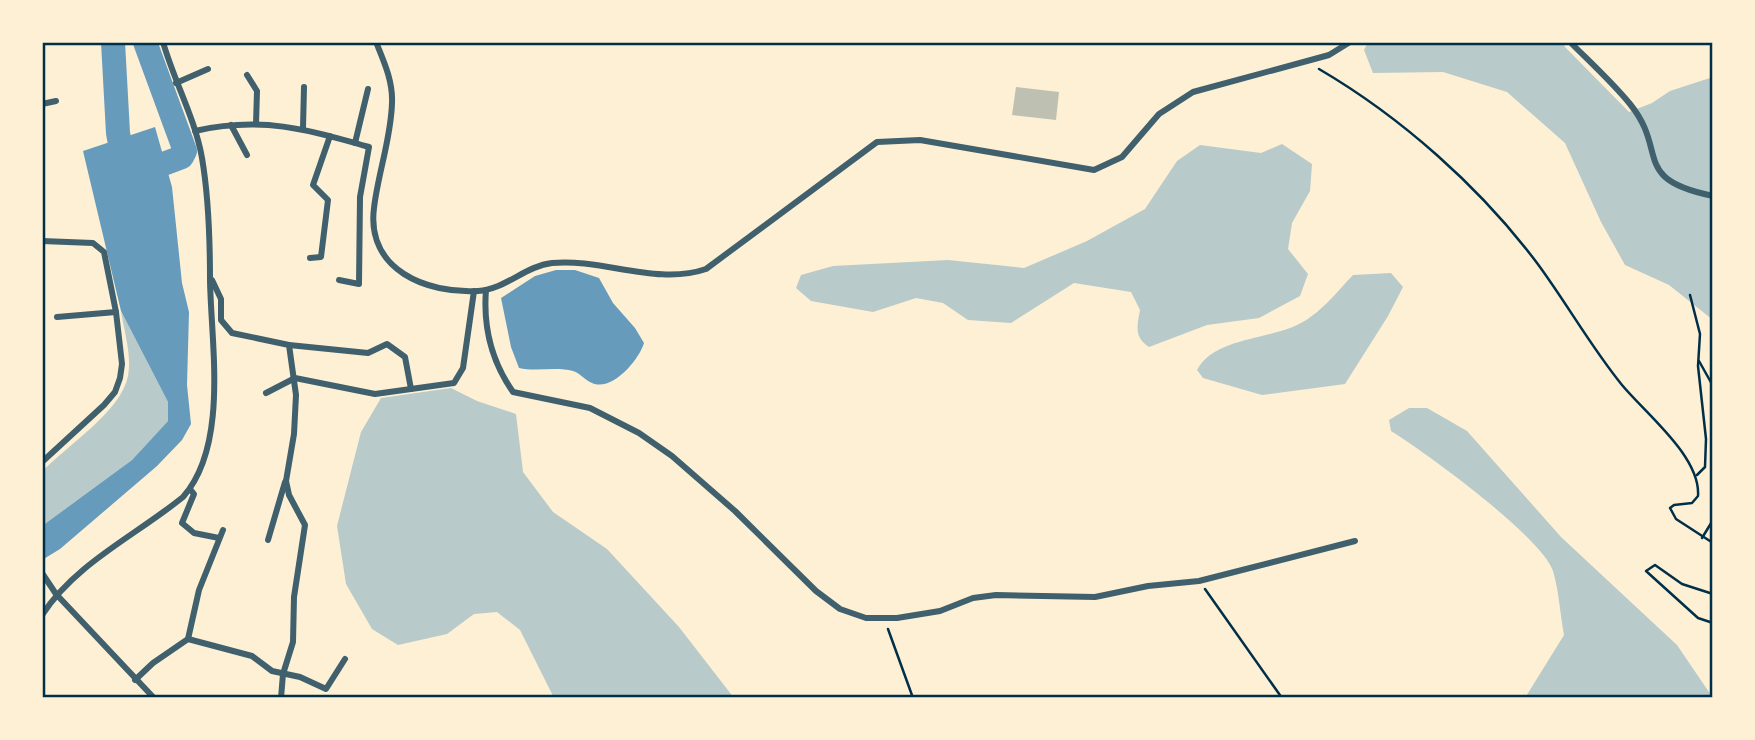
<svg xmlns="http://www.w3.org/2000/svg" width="1755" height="740" viewBox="0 0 1755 740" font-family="'Alegreya Sans',sans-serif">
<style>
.green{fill:#b9caca}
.water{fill:#669bbc}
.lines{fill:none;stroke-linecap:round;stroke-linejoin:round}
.river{stroke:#669bbc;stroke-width:24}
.building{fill:#bec0b2}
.path{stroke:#003049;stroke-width:2.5}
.minor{stroke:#3f606c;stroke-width:6}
.neatline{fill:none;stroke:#003049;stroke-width:2.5}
</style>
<rect width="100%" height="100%" fill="#fdf0d5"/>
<!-- green -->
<g class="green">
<polygon points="1368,42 1563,42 1565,47 1629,112 1652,103 1670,91 1713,77 1713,320 1669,285 1625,265 1601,222 1565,143 1507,92 1443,72 1373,73 1364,50"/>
<path d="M1282 144 1312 164 1310 191 1292 223 1288 249 1308 274 1300 296 1259 318 1207 325 1149 347C1134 337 1137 327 1140 310L1131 292 1074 283 1011 323 968 320 943 303 916 298 873 312 811 301 796 288 801 275 833 266 948 260 1024 268 1087 241 1145 209 1177 161 1200 145 1261 153Z"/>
<path d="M1391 273 1403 287 1388 316 1345 384 1262 395 1203 378 1197 370C1214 338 1266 340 1297 325 1319 315 1337 292 1353 275Z"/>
<path d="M121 311 168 402V421L132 460 42 526V472C67 445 121 412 128 376 132 355 124 331 121 311Z"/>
<polygon points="451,388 477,401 516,414 523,472 553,512 607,549 679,627 734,698 554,698 520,630 497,612 474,614 447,634 398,645 372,629 346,584 337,526 361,432 381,398"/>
<path d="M1409 408H1427L1467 431 1561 537 1677 645 1713 698H1525L1564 635C1560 614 1559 591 1553 571 1542 537 1425 452 1391 431L1389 420Z"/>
</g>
<!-- water -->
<g class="water">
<polygon points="155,127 172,187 182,283 189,312 187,385 191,424 182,440 157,466 60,549 42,560 42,526 132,460 168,421 168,402 121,311 83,151"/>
<path d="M556 270H575L599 278 613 303 635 328 644 343C639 360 612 392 592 383 585 380 580 373 573 371 556 366 537 372 519 368L511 347 501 298 535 276Z"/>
</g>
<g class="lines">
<!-- river -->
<g class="river">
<polyline points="113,42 118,133 125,170"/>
<polyline points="134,175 182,157 185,151 145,42"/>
</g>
</g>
<!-- building -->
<polygon class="building" points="1016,87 1059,92 1056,120 1012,115"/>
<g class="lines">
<!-- path -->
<g class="path">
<path d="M1319 69C1401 117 1480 187 1537 263 1566 302 1591 347 1622 385 1646 414 1701 457 1698 496L1692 503 1674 505 1670 508 1676 519 1713 543"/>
<polyline points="1690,295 1700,334 1698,366 1706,439 1705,467 1697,475"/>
<polyline points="1699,361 1713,386"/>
<polyline points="1702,538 1713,520"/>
<polyline points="1205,589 1282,698"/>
<polyline points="1713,594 1682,584 1655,565 1646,571 1698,618 1713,623"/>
<polyline points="888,629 913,698"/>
</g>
<!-- minor -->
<g class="minor">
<path d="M376 42C384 62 393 81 392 103 391 139 378 173 374 208 366 270 427 294 478 291 506 289 525 266 552 263 602 258 657 286 706 269L877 142 920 140 1094 170 1122 157 1159 114 1193 92 1329 55 1350 42"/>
<path d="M1570 42C1590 62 1612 82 1630 104 1669 152 1630 179 1713 196"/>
<polyline points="247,75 257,91 256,124"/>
<polyline points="176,83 208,69"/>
<polyline points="42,104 56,101"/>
<polyline points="231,125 247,155"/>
<polyline points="303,128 304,87"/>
<path d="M195 131C260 116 307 129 369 147L360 197 359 284 339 280"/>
<polyline points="355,143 368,89"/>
<polyline points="42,241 93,243 104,252 116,312 122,364 120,378 115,392 104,405 42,462"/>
<polyline points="310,258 321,257 328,200 313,185 330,136"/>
<polyline points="212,280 221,299 221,320 232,333 289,345 296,395 294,434 286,481 289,495 305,525 294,597 293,642 283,674 281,698"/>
<path d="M486 290C483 327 492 362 513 392L590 408 639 433 672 456 735 511 816 591 840 609 866 618H897L940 611 973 598 996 595 1095 597 1148 586 1199 581 1355 541"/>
<polyline points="57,317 116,312"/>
<polyline points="289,345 368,353 387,344 405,357 411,389"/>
<polyline points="266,393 295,378 375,394 454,383 463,368 474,291"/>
<polyline points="190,489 194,494 182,523 194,533 219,538"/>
<polyline points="268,540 285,482"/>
<polyline points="42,573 56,594 154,698"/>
<path d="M42 615C76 563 135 536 183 497 229 445 211 344 210 280 210 239 209 199 202 158 195 118 174 81 163 42"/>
<polyline points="188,639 199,590 223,530"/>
<polyline points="135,680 153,663 188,639 252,656 272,671 300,677 326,689 345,659"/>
</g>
</g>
<!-- border -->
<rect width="1755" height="740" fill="none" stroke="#fdf0d5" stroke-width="88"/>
<rect x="44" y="44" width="1667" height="652" class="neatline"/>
</svg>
